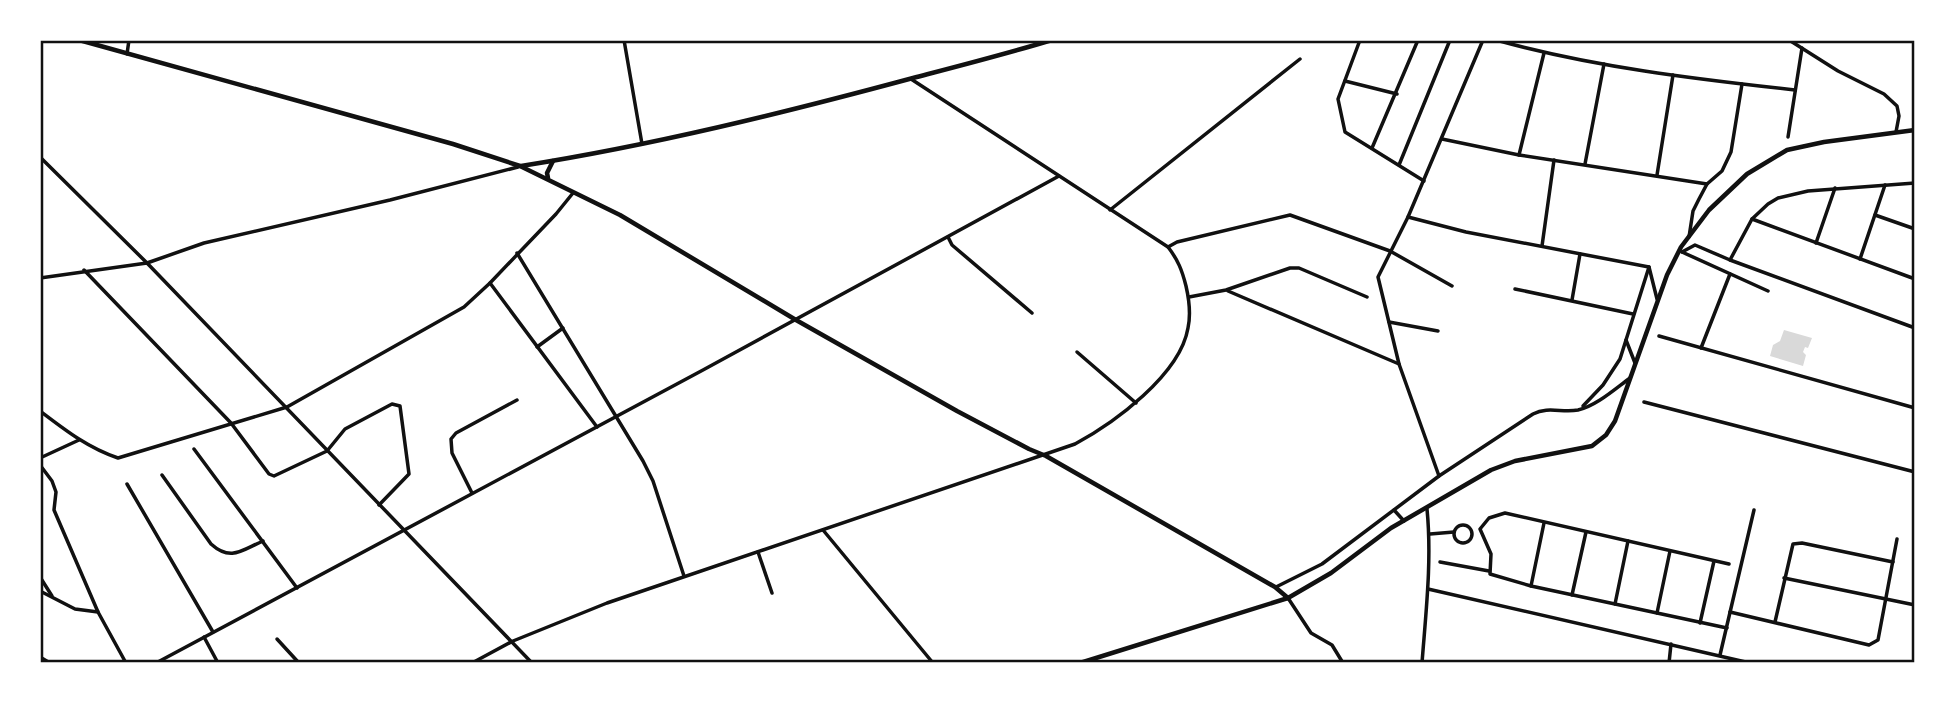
<svg xmlns="http://www.w3.org/2000/svg" width="1955" height="703" viewBox="0 0 1955 703" font-family="'Fira Sans Condensed',sans-serif">
<style>
.water{fill:#d9d9d9}
.lines{fill:none;stroke-linecap:round;stroke-linejoin:round}
.minor{stroke:#111;stroke-width:3.5}
.tertiary{stroke:#111;stroke-width:4.5}
.secondary{stroke:#111;stroke-width:4.5}
.neatline{fill:none;stroke:#111;stroke-width:2.5}
</style>
<rect width="100%" height="100%" fill="#fff"/>
<!-- water -->
<polygon class="water" points="1784,330 1812,338 1808,348 1805,347 1803,352 1806,355 1803,366 1770,356 1773,345 1780,341"/>
<g class="lines">
<!-- minor -->
<g class="minor">
<polyline points="624,40 642,144"/>
<polyline points="1360,40 1338,99 1345,132 1424,181"/>
<path d="M1496 40C1593 67 1695 79 1795 90"/>
<polyline points="1789,40 1838,71 1884,94 1897,106 1899,116 1896,132"/>
<polyline points="127,54 129,40"/>
<polyline points="1345,81 1397,94"/>
<polyline points="1788,137 1802,48"/>
<polyline points="1442,139 1519,155 1707,184"/>
<polyline points="1372,148 1418,40"/>
<polyline points="1519,155 1544,53"/>
<polyline points="40,157 147,263 532,663"/>
<polyline points="1585,164 1604,64"/>
<polyline points="1399,165 1450,40"/>
<polyline points="1657,175 1673,75"/>
<polyline points="1110,210 1300,59"/>
<polyline points="1875,215 1915,229"/>
<polyline points="1408,217 1466,232 1649,267 1657,299"/>
<polyline points="1752,219 1915,279"/>
<polyline points="948,237 952,245 1032,313"/>
<polyline points="1689,237 1693,211 1699,199 1707,184 1722,171 1731,152 1742,84"/>
<polyline points="1816,243 1835,188"/>
<polyline points="1542,246 1554,160"/>
<polyline points="1168,247 1177,242 1290,215 1390,251 1452,286"/>
<polyline points="1682,252 1695,245 1730,260 1915,328"/>
<polyline points="1682,252 1768,291"/>
<polyline points="517,253 643,461 653,481 684,576"/>
<polyline points="1860,259 1885,185"/>
<polyline points="1730,260 1752,219 1768,204 1778,198 1808,191 1915,183"/>
<polyline points="84,270 231,423 269,474 274,476 327,451 345,429 392,404 400,406 409,474 379,505"/>
<polyline points="40,278 147,263 204,243 390,200 518,167"/>
<polyline points="490,283 597,427"/>
<polyline points="1515,289 1633,314"/>
<polyline points="1228,291 1399,364"/>
<polyline points="1189,297 1226,290 1290,268 1299,268 1367,297"/>
<polyline points="1572,300 1580,254"/>
<polyline points="1389,322 1438,331"/>
<polyline points="1659,336 1915,408"/>
<polyline points="1626,340 1635,363"/>
<polyline points="537,347 563,328"/>
<polyline points="1701,348 1730,274"/>
<polyline points="1077,352 1136,403"/>
<polyline points="1644,402 1915,472"/>
<polyline points="1583,406 1603,385 1620,359 1649,267"/>
<path d="M40 411C65 430 88 448 118 458L287 407 464 307 490 283 556 214 573 193"/>
<polyline points="194,449 297,588"/>
<polyline points="40,458 79,440"/>
<polyline points="40,465 52,481 56,492 54,510 98,612 126,663"/>
<path d="M162 475 211 544C231 562 242 550 263 541"/>
<polyline points="1439,476 1399,364 1378,277 1408,217 1483,40"/>
<polyline points="127,484 213,632"/>
<polyline points="472,493 452,453 451,439 456,433 517,400"/>
<polyline points="1394,510 1404,521"/>
<circle cx="1463" cy="534" r="9"/>
<polyline points="823,530 933,663"/>
<polyline points="1430,534 1454,532"/>
<polyline points="758,552 772,593"/>
<polyline points="1440,562 1489,571"/>
<polyline points="40,577 52,596"/>
<polyline points="1784,578 1915,605"/>
<polyline points="1531,586 1544,523"/>
<path d="M1276 587 1322 564 1439 476 1533 414C1548 406 1562 413 1578 410 1596 406 1615 389 1630 378"/>
<polyline points="1428,589 1750,663"/>
<polyline points="40,591 75,609 98,612"/>
<polyline points="1572,595 1586,532"/>
<polyline points="1288,598 1311,633 1332,645 1343,663"/>
<polyline points="1615,604 1628,541"/>
<polyline points="1730,612 1869,645 1878,640 1897,539"/>
<polyline points="1657,613 1670,551"/>
<polyline points="1775,622 1793,544 1802,543 1893,562"/>
<polyline points="1700,623 1714,561"/>
<polyline points="1727,628 1531,586 1490,574 1491,554 1480,529 1489,518 1505,513 1729,564"/>
<polyline points="204,637 218,663"/>
<polyline points="277,639 299,663"/>
<polyline points="1720,655 1754,510"/>
<polyline points="40,657 50,663"/>
<polyline points="156,663 703,370 1059,176"/>
<path d="M472 663 513 641 607 603 1075 444C1114 423 1180 375 1188 328 1191 314 1189 299 1186 286 1182 270 1178 260 1168 247L911 79"/>
<path d="M1422 663C1426 611 1432 560 1427 509"/>
<polyline points="1669,663 1671,644"/>
</g>
<!-- tertiary -->
<g class="tertiary">
<polyline points="79,40 453,144 520,166 620,215 796,320 957,411 1029,449 1046,456 1275,587 1288,598"/>
<path d="M521 166C654 145 783 113 913 78 959 66 1006 54 1052 40"/>
<polyline points="548,178 547,173 553,161"/>
</g>
<!-- secondary -->
<polyline class="secondary" points="1080,663 1288,598 1331,573 1391,528 1491,470 1515,461 1592,446 1606,435 1615,421 1667,275 1681,247 1709,210 1747,174 1787,150 1824,142 1915,130"/>
</g>
<!-- border -->
<rect width="1955" height="703" fill="none" stroke="#ffffff" stroke-width="84"/>
<rect x="42" y="42" width="1871" height="619" class="neatline"/>
</svg>
